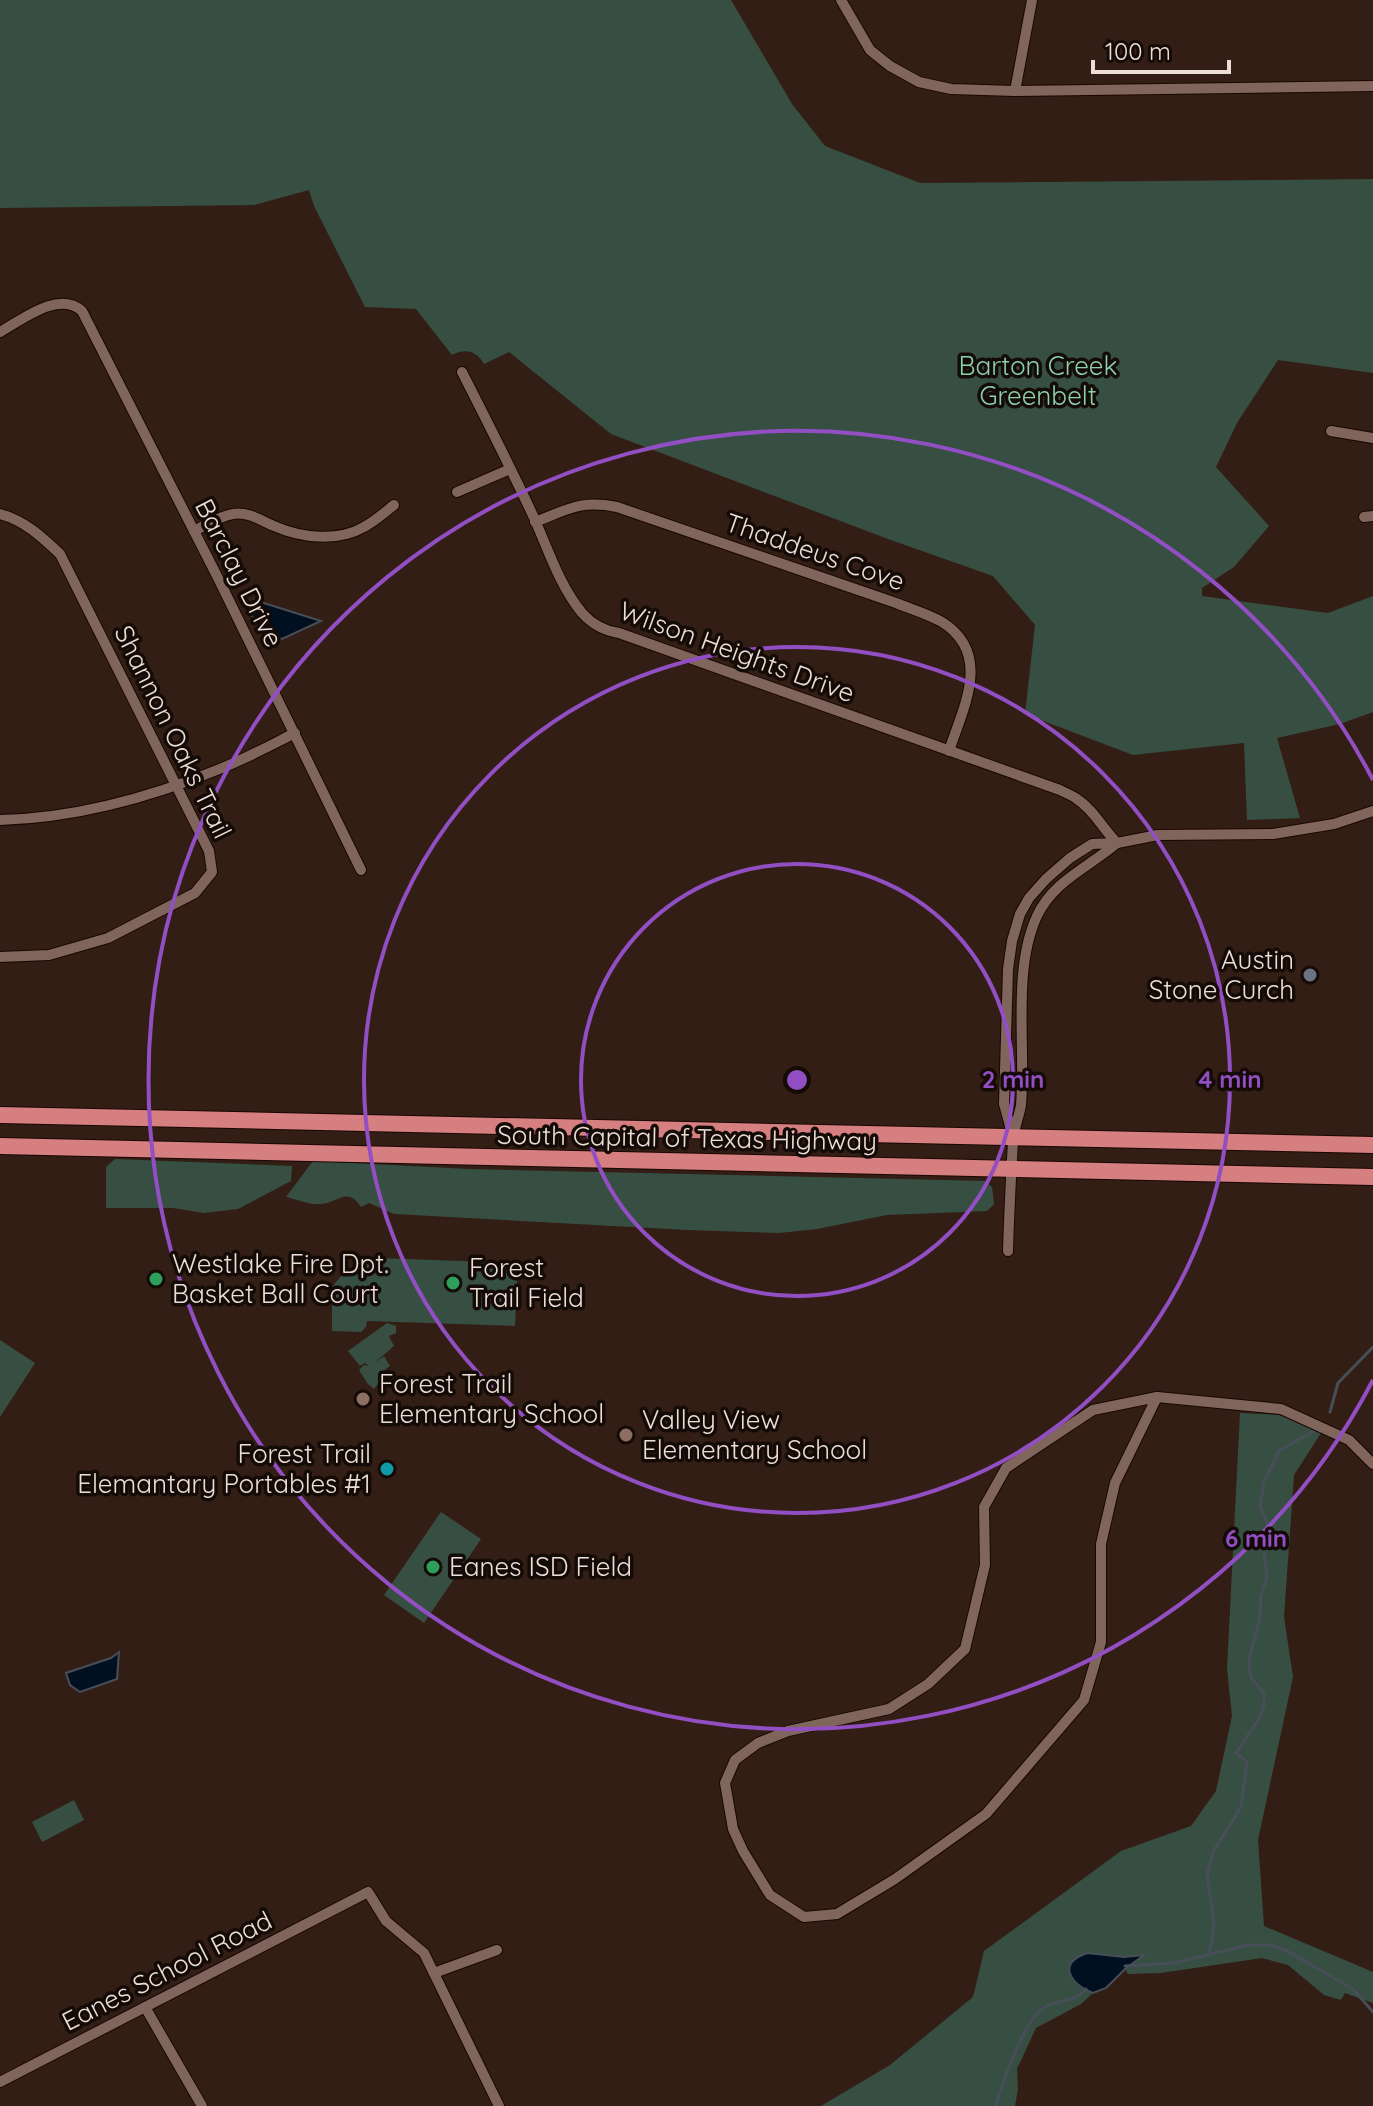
<svg xmlns="http://www.w3.org/2000/svg" width="1373" height="2106" viewBox="0 0 1373 2106" font-family="Quicksand,sans-serif">
<style>
.green{fill:#374f43}
.water{fill:#001021;stroke:#474e58;stroke-width:2}
.lines{fill:none;stroke-linecap:round;stroke-linejoin:round}
.stream{stroke:#474e58;stroke-width:3}
.minor-casing{stroke:#1a0702;stroke-width:12}
.highway-casing{stroke:#1a0702;stroke-width:18}
.minor{stroke:#7f655b;stroke-width:10}
.highway{stroke:#d67f81;stroke-width:16}
.ring{fill:none;stroke:#924fc4;stroke-width:4}
.worship-dot{fill:#6b7280;stroke:#140b07;stroke-width:3}
.leisure-dot{fill:#2e9e5b;stroke:#140b07;stroke-width:3}
.education-dot{fill:#8d6e63;stroke:#140b07;stroke-width:3}
.culture-dot{fill:#0f9aa8;stroke:#140b07;stroke-width:3}
.labels{text-anchor:middle;stroke-width:7;stroke-linejoin:round;paint-order:stroke}
.park-label{font-size:26px;fill:#8ad1ad;stroke:#140b07}
.street-label{font-size:26px;fill:#ecddd7;stroke:#140b07}
.poi-label{font-size:26px;fill:#ecddd7;stroke:#140b07;text-anchor:start}
.centre{fill:#924fc4;stroke:#140b07;stroke-width:4}
.ring-label{font-size:24px;text-anchor:middle;font-weight:bold;fill:#924fc4;stroke:#140b07;stroke-width:7;stroke-linejoin:round;paint-order:stroke}
</style>
<rect width="100%" height="100%" fill="#331e15"/>
<!-- green -->
<g class="green">
<path d="M0 0H731L792 104 825 146 920 183 1373 179V373L1278 360 1237 423 1216 467 1269 526 1234 567 1202 588V596L1328 613 1373 596V712L1340 724 1277 738 1300 818 1247 820 1244 743 1133 755 1025 714 1035 625 993 576 888 539 611 434 509 352 484 364C477 351 465 348 452 355L416 309 365 307 314 206 309 190 254 205 0 208Z"/>
<polygon points="115,1159 292,1166 291,1181 238,1209 204,1213 173,1208 106,1208 106,1167"/>
<path d="M313 1161 469 1169 985 1181 992 1187 994 1204 987 1211 887 1215 817 1229 779 1233 687 1230 394 1214 369 1203 361 1207C347 1185 337 1204 319 1204 309 1205 296 1199 286 1197Z"/>
<polygon points="378,1258 518,1263 515,1326 367,1321 366,1327 361,1332 332,1331 332,1287 342,1275 351,1275 357,1264"/>
<polygon points="387,1323 396,1326 396,1333 389,1336 394,1346 373,1364 384,1356 390,1366 379,1374 380,1381 374,1389 368,1384 359,1370 364,1365 369,1366 365,1363 360,1366 348,1351"/>
<polygon points="0,1340 35,1363 0,1417"/>
<polygon points="1240,1413 1280,1415 1321,1433 1294,1475 1284,1617 1293,1677 1258,1840 1264,1926 1373,1972 1373,2003 1345,1993 1341,2000 1324,1995 1288,1965 1262,1958 1161,1973 1128,1974 1125,1969 1142,1956 1124,1957 1087,1953 1080,1987 1093,1993 1081,2004 1036,2028 1017,2069 1018,2089 1015,2106 821,2106 890,2065 973,1997 984,1951 1121,1851 1191,1826 1216,1791 1232,1716 1227,1669"/>
<polygon points="441,1512 481,1539 424,1623 384,1595"/>
<polygon points="74,1800 84,1820 42,1842 32,1822"/>
</g>
<!-- water -->
<g class="water">
<polygon points="254,600 321,621 282,639 261,632 250,612"/>
<polygon points="119,1652 117,1679 80,1692 70,1685 66,1673 111,1658"/>
<path d="M1087 1953 1124 1957 1144 1955 1125 1969 1106 1988 1093 1993C1071 1984 1056 1964 1087 1953Z"/>
</g>
<g class="lines">
<!-- stream -->
<g class="stream">
<polyline points="1330,1412 1338,1383 1373,1347"/>
<polyline points="1208,1955 1212,1941 1214,1922 1207,1875 1213,1852 1241,1807 1247,1762 1236,1753 1260,1717 1264,1705 1264,1693 1252,1679 1249,1668 1250,1656 1259,1621 1261,1596 1267,1576 1264,1552 1267,1522 1260,1507 1264,1481 1280,1450 1316,1430"/>
<polyline points="1125,1966 1174,1963 1248,1945 1272,1945 1289,1952 1353,1989 1373,2012"/>
<path d="M996 2106C1002 2083 1025 2017 1046 2006 1060 1999 1076 2002 1086 1989"/>
</g>
<defs>
<g id="minor">
<polyline points="841,0 870,50 890,66 919,82 951,89 1015,91 1373,86"/>
<polyline points="1015,91 1032,0"/>
<path d="M0 332C22 320 58 290 82 311L219 580 361 870"/>
<path d="M462 372C487 421 512 470 535 520 549 552 560 586 582 613 592 624 605 631 619 633L1060 790C1065 793 1072 795 1077 799 1094 810 1103 829 1117 843"/>
<polyline points="1331,431 1373,438"/>
<polyline points="457,492 510,469"/>
<path d="M0 514C24 520 42 537 60 554L209 851 212 872 195 893 108 938 49 955 0 957"/>
<polyline points="1364,517 1373,516"/>
<path d="M535 522C569 509 580 500 617 507L896 603C911 609 928 614 942 622 993 654 963 708 949 751"/>
<path d="M194 531C206 525 220 516 233 514 247 511 262 521 274 526 301 538 338 542 364 527 375 521 384 513 394 505"/>
<path d="M0 820C76 818 152 797 222 768 247 758 271 745 295 733"/>
<polyline points="1013,1137 1004,1104 1008,969 1012,941 1020,914 1029,898 1046,879 1070,858 1092,844 1117,843 1158,835 1273,834 1334,824 1373,811"/>
<path d="M1008 1251C1009 1214 1011 1177 1013 1141 1014 1128 1019 1117 1021 1105 1026 1047 1012 970 1037 916 1053 881 1089 867 1117 843"/>
<polygon points="1157,1397 1115,1483 1101,1544 1101,1642 1084,1700 986,1814 895,1879 837,1914 804,1917 770,1895 743,1851 733,1829 725,1783 735,1760 758,1743 788,1731 889,1709 928,1684 965,1649 985,1565 984,1507 1006,1468 1093,1410"/>
<polyline points="1157,1397 1281,1409 1349,1440 1373,1464"/>
<polyline points="434,1973 497,1950"/>
<polyline points="145,2007 202,2106"/>
<polyline points="0,2082 368,1892 386,1921 424,1953 499,2106"/>
</g>
<g id="highway">
<polyline points="0,1115 1373,1145"/>
<polyline points="0,1146 1373,1177"/>
</g>
</defs>
<!-- minor casing -->
<use href="#minor" class="minor-casing"/>
<!-- highway casing -->
<use href="#highway" class="highway-casing"/>
<!-- minor -->
<use href="#minor" class="minor"/>
<!-- highway -->
<use href="#highway" class="highway"/>
</g>
<!-- distance rings -->
<g class="ring">
<circle cx="797" cy="1080" r="216"/>
<circle cx="797" cy="1080" r="433"/>
<path d="M1373 1380A649 649 0 1 1 1373 780"/>
</g>
<!-- markers -->
<circle class="worship-dot" cx="1310" cy="975" r="8"/>
<g class="leisure-dot">
<circle cx="156" cy="1279" r="8"/>
<circle cx="453" cy="1283" r="8"/>
<circle cx="433" cy="1567" r="8"/>
</g>
<g class="education-dot">
<circle cx="363" cy="1399" r="8"/>
<circle cx="626" cy="1435" r="8"/>
</g>
<circle class="culture-dot" cx="387" cy="1469" r="8"/>
<g class="labels">
<!-- park labels -->
<g class="park-label">
<text x="1038" y="375">Barton Creek<tspan x="1038" dy="30">Greenbelt</tspan></text>
</g>
<!-- street labels -->
<g class="street-label">
<text transform="translate(815 552) rotate(19)" y="9">Thaddeus Cove</text>
<text transform="translate(239 573) rotate(63)" y="9">Barclay Drive</text>
<text transform="translate(737 652) rotate(20)" y="9">Wilson Heights Drive</text>
<text transform="translate(173 732) rotate(64)" y="9">Shannon Oaks Trail</text>
<text transform="translate(687 1138) rotate(1)" y="9">South Capital of Texas Highway</text>
<text transform="translate(167 1971) rotate(-27)" y="9">Eanes School Road</text>
</g>
<!-- poi labels -->
<g class="poi-label">
<text x="1294" y="969" text-anchor="end">Austin<tspan x="1294" dy="30">Stone Curch</tspan></text>
<text x="172" y="1273">Westlake Fire Dpt.<tspan x="172" dy="30">Basket Ball Court</tspan></text>
<text x="469" y="1277">Forest<tspan x="469" dy="30">Trail Field</tspan></text>
<text x="379" y="1393">Forest Trail<tspan x="379" dy="30">Elementary School</tspan></text>
<text x="642" y="1429">Valley View<tspan x="642" dy="30">Elementary School</tspan></text>
<text x="371" y="1463" text-anchor="end">Forest Trail<tspan x="371" dy="30">Elemantary Portables #1</tspan></text>
<text x="449" y="1576">Eanes ISD Field</text>
</g>
</g>
<circle cx="797" cy="1080" r="12" class="centre"/>
<g class="ring-label">
<text x="1013" y="1088">2 min</text>
<text x="1230" y="1088">4 min</text>
<text x="1256" y="1547">6 min</text>
</g>
<!-- scale -->
<path d="M1093 60v12h136v-12" fill="none" stroke="#ecddd7" stroke-width="4"/>
<text x="1105" y="60" font-size="24" fill="#ecddd7" stroke="#140b07" stroke-width="6" paint-order="stroke">100 m</text>
</svg>
